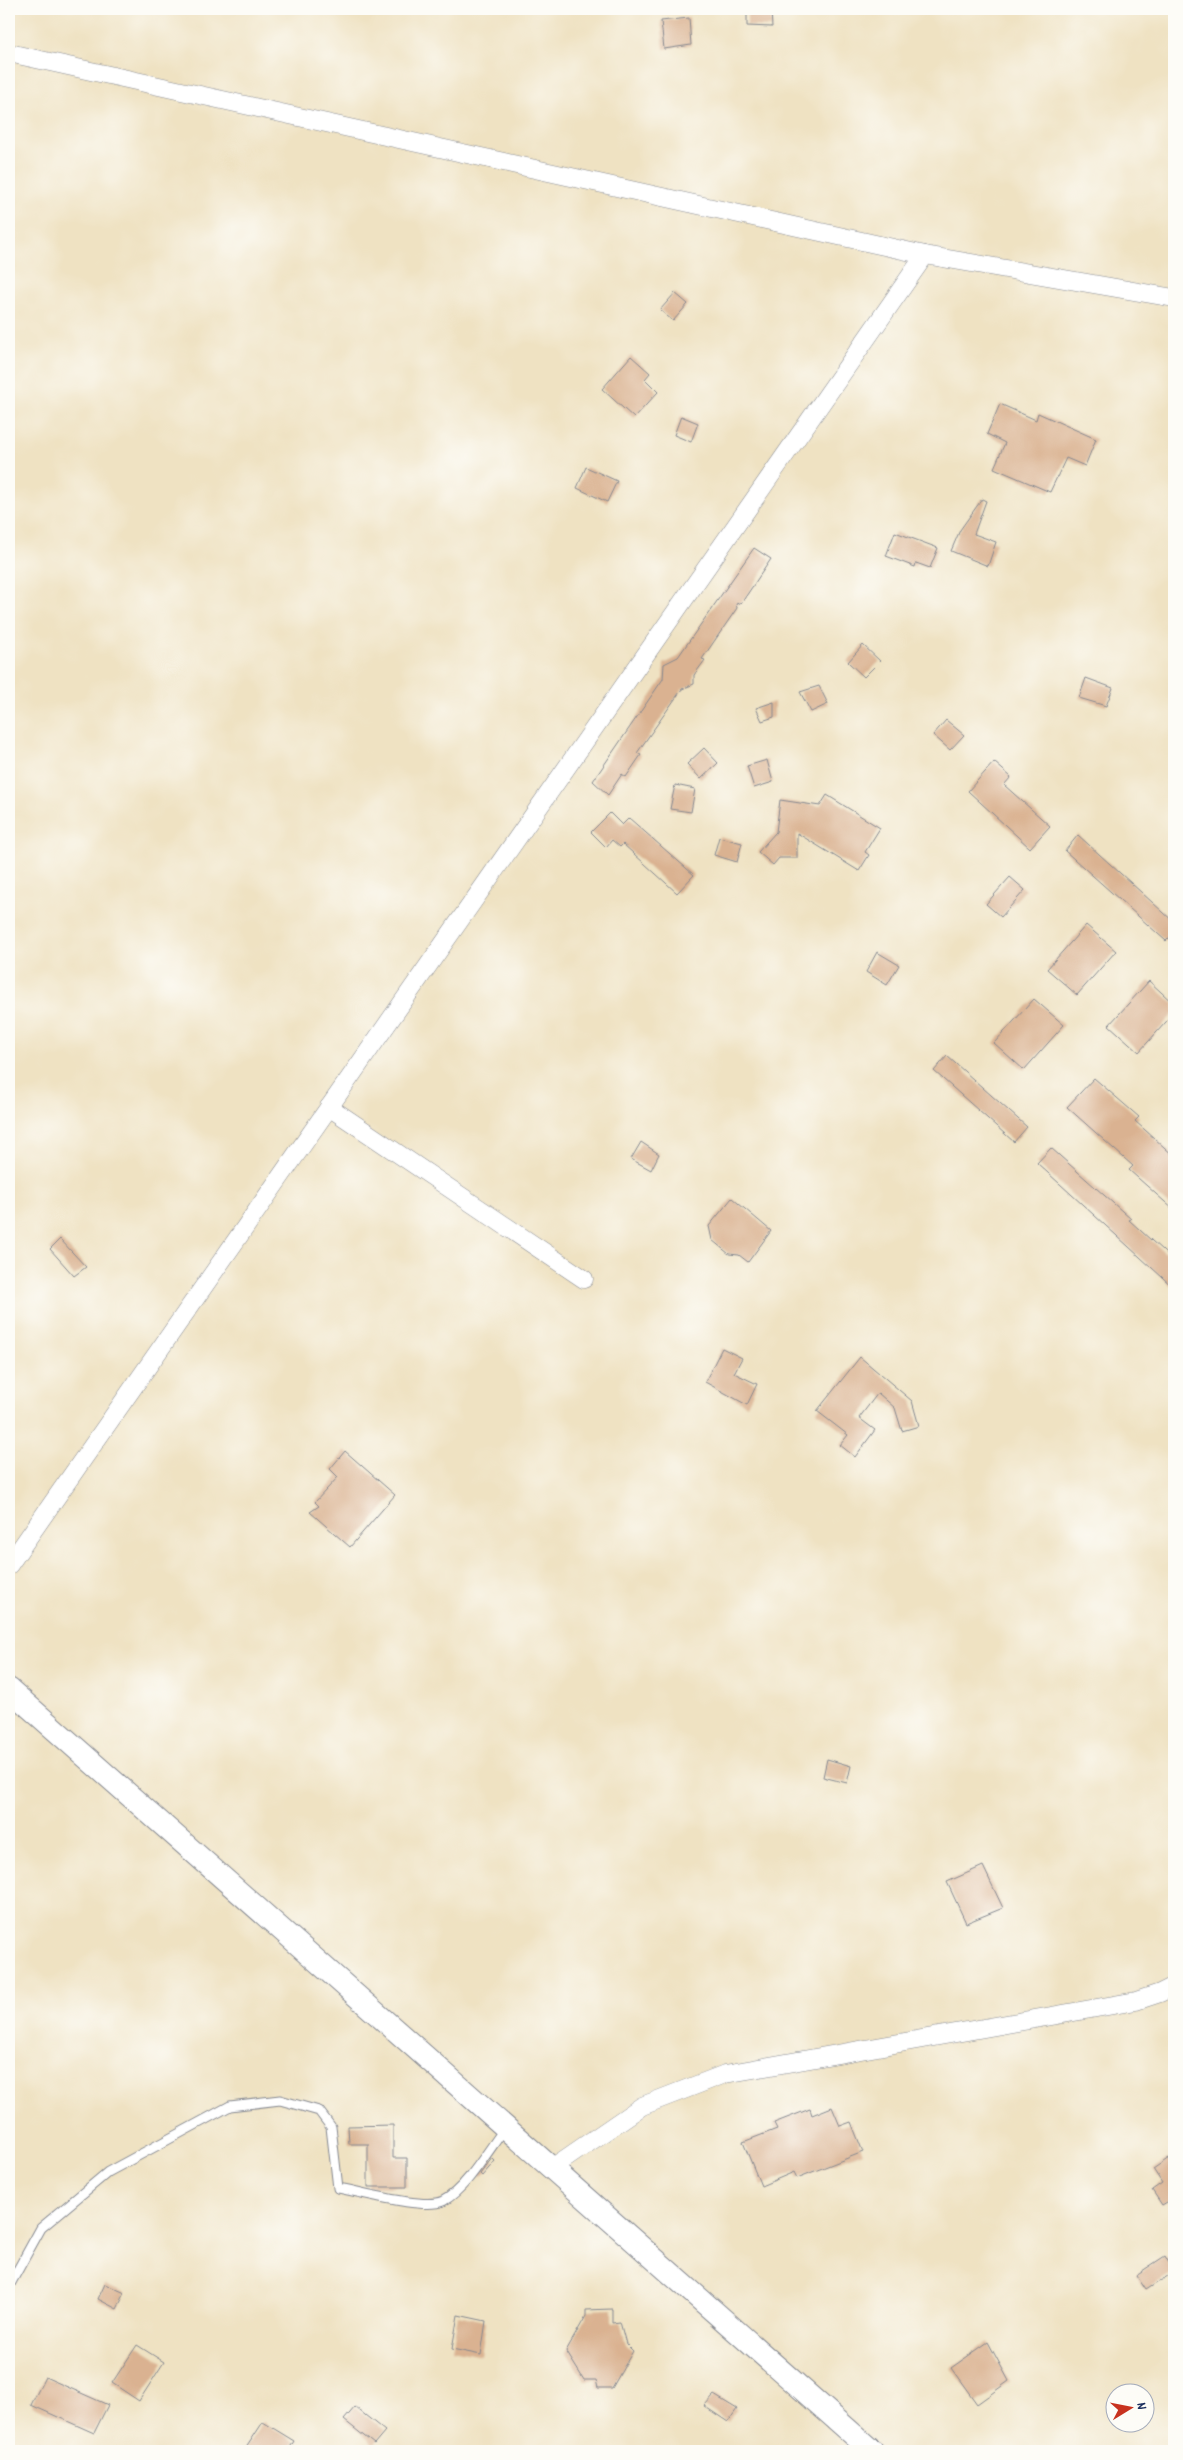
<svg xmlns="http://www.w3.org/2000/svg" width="1183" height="2460" viewBox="0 0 1183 2460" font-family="Dekko,sans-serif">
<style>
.building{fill:#dab291}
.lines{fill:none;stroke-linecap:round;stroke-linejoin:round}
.service-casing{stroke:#858890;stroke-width:11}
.minor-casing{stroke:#858890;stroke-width:19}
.tertiary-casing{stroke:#858890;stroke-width:24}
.service{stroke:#fff;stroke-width:9}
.minor{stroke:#fff;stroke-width:18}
.tertiary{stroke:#fff;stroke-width:22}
</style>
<rect width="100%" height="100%" fill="#fdfcf7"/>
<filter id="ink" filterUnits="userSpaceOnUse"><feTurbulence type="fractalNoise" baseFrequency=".02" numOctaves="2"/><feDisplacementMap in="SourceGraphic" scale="10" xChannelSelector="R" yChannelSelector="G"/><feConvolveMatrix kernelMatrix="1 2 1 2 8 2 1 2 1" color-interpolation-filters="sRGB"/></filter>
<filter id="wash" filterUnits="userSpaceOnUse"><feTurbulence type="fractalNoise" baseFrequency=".0096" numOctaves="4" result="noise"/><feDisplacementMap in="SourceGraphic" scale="20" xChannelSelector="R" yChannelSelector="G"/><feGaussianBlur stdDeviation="1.12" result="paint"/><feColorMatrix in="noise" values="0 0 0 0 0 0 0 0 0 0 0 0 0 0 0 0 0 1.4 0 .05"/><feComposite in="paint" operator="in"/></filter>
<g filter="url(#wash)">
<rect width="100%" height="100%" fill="#efe2c2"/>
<g id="blocks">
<!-- building -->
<g class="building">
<polygon points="747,9 771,10 772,27 747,26"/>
<polygon points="689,18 691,45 664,49 661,21"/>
<polygon points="675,293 688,304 673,321 660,310"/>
<polygon points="631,356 650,373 645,379 658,392 634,418 602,389"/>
<polygon points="1000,404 1036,420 1038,413 1096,439 1085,466 1066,458 1050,492 994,468 1005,443 987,434"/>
<polygon points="681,416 698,423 691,442 674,435"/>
<polygon points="586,467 617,481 607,502 577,488"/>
<polygon points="982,499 986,501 974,534 996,542 988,566 951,551 960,530"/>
<polygon points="895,532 938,548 930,568 916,563 915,567 886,556"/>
<polygon points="754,548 771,559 742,602 736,604 737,608 702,659 705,660 694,675 694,684 682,689 637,753 641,755 626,777 622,774 608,795 593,781 663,679 664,664 678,657"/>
<polygon points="863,645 880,661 864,677 848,662"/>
<polygon points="1086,678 1113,688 1106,706 1079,698"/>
<polygon points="819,686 828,704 811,712 800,692"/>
<polygon points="774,702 774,717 762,721 756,708"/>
<polygon points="946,720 964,735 950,750 933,735"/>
<polygon points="704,748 718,763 701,779 687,764"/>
<polygon points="767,760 773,782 754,788 747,766"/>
<polygon points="994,762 1011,777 1004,785 1050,826 1030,848 968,791"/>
<polygon points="675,785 695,789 691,812 670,809"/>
<polygon points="827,795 880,828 865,852 869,855 859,871 797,833 797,858 779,858 773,865 758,852 776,832 780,800 820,806"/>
<polygon points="610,813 622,825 629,818 694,875 677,893 623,844 620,847 612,840 606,847 591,832"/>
<polygon points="1078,835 1174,922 1174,933 1166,941 1065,851"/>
<polygon points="719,837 742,843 737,862 714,855"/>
<polygon points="1010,877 1025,890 1001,917 986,904"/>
<polygon points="1086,925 1116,951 1077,995 1047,969"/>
<polygon points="877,952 899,965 887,985 866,972"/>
<polygon points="1149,981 1174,1004 1174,1013 1139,1052 1109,1025"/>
<polygon points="1034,999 1064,1025 1024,1070 994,1043"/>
<polygon points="947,1056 1027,1127 1014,1142 934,1071"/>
<polygon points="1094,1078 1139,1117 1135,1121 1174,1156 1174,1210 1129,1170 1133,1166 1067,1107"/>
<polygon points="641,1142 659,1154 651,1170 631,1159"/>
<polygon points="1051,1148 1131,1219 1129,1220 1174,1261 1174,1288 1037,1163"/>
<polygon points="732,1198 771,1231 748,1262 739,1255 729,1254 712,1240 709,1226"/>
<polygon points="60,1239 86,1267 74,1276 50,1249"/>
<polygon points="722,1348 742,1358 734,1373 757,1384 747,1405 705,1382"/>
<polygon points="860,1357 912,1401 919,1426 902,1431 895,1408 878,1393 859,1418 875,1430 855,1457 840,1445 848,1435 817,1411"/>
<polygon points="345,1451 395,1495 350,1547 310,1512 319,1506 315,1502 338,1477 330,1469"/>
<polygon points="827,1759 851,1766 847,1783 823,1777"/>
<polygon points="983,1866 1003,1908 966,1923 947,1882"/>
<polygon points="832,2107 840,2126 851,2122 863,2152 797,2178 794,2172 761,2186 743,2142 777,2129 774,2123 810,2109 812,2115"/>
<polygon points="393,2125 393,2158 407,2158 407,2187 368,2187 368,2144 349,2144 348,2126"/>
<polygon points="492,2158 495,2161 482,2176 480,2174"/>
<polygon points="1169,2158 1174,2166 1174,2202 1172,2199 1162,2205 1152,2190 1162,2183 1153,2169"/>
<polygon points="1165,2256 1174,2272 1146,2290 1136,2275"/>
<polygon points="105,2284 125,2293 117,2309 98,2299"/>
<polygon points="612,2309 612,2323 620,2322 626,2344 633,2351 612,2388 598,2388 596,2380 584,2380 566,2351 586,2316 586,2310"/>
<polygon points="458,2315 486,2321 481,2355 452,2349"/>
<polygon points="988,2342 1009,2381 977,2404 951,2368"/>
<polygon points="137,2345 164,2362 139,2401 112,2383"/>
<polygon points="45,2377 108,2405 94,2433 31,2405"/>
<polygon points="714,2395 737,2409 728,2422 704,2406"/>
<polygon points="355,2407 385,2431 374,2444 344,2420"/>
<polygon points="263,2422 294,2441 288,2451 244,2451"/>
</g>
</g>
</g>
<g filter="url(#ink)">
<use href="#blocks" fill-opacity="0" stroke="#858890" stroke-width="1"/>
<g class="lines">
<defs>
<path id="service" d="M9 2286 41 2228 108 2172 230 2106 280 2100 319 2111 331 2127 338 2188C361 2192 424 2210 443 2201 466 2189 489 2149 505 2128"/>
<g id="minor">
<polyline points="9,53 925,255 1174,298"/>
<polyline points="329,1107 584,1279"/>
<polyline points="9,1565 925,255"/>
<polyline points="552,2168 642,2106 725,2074 1136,2001 1160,1993 1174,1986"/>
</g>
<polyline id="tertiary" points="9,1689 872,2451"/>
</defs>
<!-- service casing -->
<use href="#service" class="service-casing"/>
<!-- minor casing -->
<use href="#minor" class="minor-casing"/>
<!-- tertiary casing -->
<use href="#tertiary" class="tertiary-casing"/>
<!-- service -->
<use href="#service" class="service"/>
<!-- minor -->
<use href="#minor" class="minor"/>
<!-- tertiary -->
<use href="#tertiary" class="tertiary"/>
</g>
</g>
<!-- margin -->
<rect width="1183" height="2460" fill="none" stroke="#fdfcf7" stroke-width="30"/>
<!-- north arrow -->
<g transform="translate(1130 2408) rotate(80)"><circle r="24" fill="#fdfcf7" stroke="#a3aaba"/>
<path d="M0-4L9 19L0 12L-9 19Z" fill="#c8321e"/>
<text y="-8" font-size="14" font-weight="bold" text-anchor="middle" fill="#1b2f5e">N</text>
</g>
</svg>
